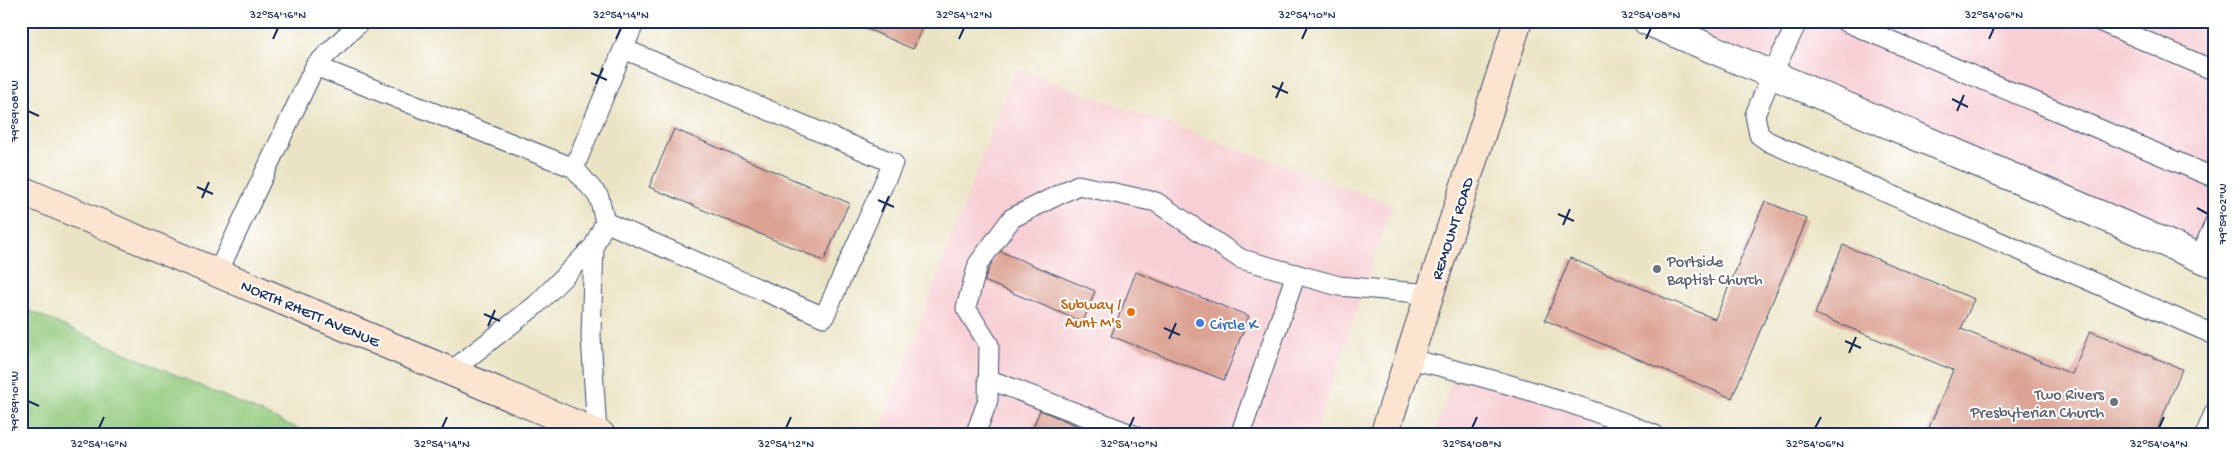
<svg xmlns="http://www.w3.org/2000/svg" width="2236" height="456" viewBox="0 0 2236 456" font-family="'Gochi Hand',sans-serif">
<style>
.built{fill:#f7cfd4}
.green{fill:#93ca7d;stroke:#577c6e}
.building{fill:#dca293}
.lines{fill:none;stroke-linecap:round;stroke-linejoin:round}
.service-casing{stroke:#3a4a6d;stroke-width:21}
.minor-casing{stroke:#3a4a6d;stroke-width:30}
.secondary-casing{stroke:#3a4a6d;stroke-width:30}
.service{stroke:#fff;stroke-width:19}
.minor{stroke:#fff;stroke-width:28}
.secondary{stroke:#fce5d0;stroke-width:28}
.ticks{fill:none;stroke:#1b2f5e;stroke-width:2}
.worship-dot{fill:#6b7280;stroke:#fff;stroke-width:2}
.food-dot{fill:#e8710a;stroke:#fff;stroke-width:2}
.shop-dot{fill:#3f7fe0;stroke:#fff;stroke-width:2}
.labels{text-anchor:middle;stroke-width:4;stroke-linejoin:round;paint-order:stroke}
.street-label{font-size:16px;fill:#1b2f5e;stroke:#fff}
.worship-label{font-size:16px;fill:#5b616d;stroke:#fff;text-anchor:start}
.food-label{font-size:16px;fill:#c56008;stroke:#fff;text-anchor:end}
.shop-label{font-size:16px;fill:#366cbe;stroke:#fff;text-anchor:start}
.neatline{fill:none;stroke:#1b2f5e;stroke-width:2}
.ticks-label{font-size:12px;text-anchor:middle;fill:#1b2f5e}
</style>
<rect width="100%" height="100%" fill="#fff"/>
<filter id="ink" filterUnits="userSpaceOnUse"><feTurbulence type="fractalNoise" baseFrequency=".02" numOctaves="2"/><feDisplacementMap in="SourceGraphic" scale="10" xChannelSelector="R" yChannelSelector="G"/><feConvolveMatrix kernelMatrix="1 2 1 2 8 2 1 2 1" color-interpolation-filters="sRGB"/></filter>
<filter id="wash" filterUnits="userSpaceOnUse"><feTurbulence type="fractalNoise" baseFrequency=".0096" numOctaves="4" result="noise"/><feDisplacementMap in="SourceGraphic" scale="20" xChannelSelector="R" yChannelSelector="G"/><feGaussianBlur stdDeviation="1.12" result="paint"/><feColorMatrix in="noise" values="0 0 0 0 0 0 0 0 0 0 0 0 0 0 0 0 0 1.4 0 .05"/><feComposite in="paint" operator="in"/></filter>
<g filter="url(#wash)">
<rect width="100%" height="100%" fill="#ebe4c4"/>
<!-- built -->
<g class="built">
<polygon points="1647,21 2215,21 2215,264"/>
<polygon points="1015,68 1392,205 1315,435 878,435"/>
<polygon points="1455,370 1663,435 1434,435"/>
</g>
<!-- green -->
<polygon class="green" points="21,307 292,426 313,435 21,435"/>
<g id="blocks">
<!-- building -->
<g class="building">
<polygon points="849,21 925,21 913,49"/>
<polygon points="674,129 849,203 824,261 649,187"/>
<polygon points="1765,201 1807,219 1732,398 1545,320 1570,258 1715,319"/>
<polygon points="1843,245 1974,299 1961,329 2072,374 2090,331 2182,369 2155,435 1926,435 1953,370 1815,314"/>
<polygon points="997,250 1095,291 1083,322 984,281"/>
<polygon points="1136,272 1249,316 1224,380 1111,336"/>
<polygon points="1040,410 1099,435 1030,435"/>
</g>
</g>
</g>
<g filter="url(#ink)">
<use href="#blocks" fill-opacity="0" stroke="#3a4a6d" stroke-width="1"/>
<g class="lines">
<defs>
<g id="service">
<polyline points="1798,21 1772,74 1755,115 1759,135 1769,142 2215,335"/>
<polyline points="1844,21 2215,178"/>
<polyline points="2099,21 2215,71"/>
<polyline points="315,66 574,168 599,197 605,222 594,246 536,305 451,371"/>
<polyline points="574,168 635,21"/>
<polyline points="605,222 824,317 893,163 624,49"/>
<polyline points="594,246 591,336 597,433"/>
<polyline points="2200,257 2215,222"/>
<polyline points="218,272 315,66 361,21"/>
<path d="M1409 359C1493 378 1575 402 1655 435"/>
<polyline points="988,379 1134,435"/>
<polyline points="975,435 988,400 989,345 966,308 978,264 1012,218 1078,185 1156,202 1241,259 1339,286 1430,294"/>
<polyline points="1240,435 1296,274"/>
<polyline points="2205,435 2215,411"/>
</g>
<polyline id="minor" points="1647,21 2215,264"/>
<g id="secondary">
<polyline points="21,190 601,435"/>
<polyline points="1384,435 1518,21"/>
</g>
</defs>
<!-- service casing -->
<use href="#service" class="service-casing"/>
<!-- minor casing -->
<use href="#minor" class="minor-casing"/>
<!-- secondary casing -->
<use href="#secondary" class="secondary-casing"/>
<!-- service -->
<use href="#service" class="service"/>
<!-- minor -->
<use href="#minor" class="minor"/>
<!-- secondary -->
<use href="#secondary" class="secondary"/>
</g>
</g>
<!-- ticks -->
<path class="ticks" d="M273 39 278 28M616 39 621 28M959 39 964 28M1302 39 1307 28M1646 39 1651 28M1989 39 1994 28M591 73 607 80M596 84 603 68M1272 86 1288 93M1276 98 1283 82M1952 99 1968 107M28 111 39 116M1957 111 1964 95M197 187 213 194M202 198 209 182M878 200 894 207M2197 208 2208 214M882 212 889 196M1558 214 1574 221M1563 225 1570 209M484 314 500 321M488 326 495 310M1164 328 1180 335M1169 339 1176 323M1845 341 1861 348M1849 353 1856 337M28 401 39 406M99 428 104 417M442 428 447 417M786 428 791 417M1129 428 1134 417M1472 428 1477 417M1815 428 1821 417M2159 428 2164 417"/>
<!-- markers -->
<g class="worship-dot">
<circle cx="1657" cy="269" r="5"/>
<circle cx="2114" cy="402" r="5"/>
</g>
<circle class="food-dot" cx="1131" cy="312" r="5"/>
<circle class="shop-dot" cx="1200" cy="323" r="5"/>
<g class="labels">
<!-- street labels -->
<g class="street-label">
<text transform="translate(1451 228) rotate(-72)" y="6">REMOUNT ROAD</text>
<text transform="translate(311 312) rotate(23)" y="6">NORTH RHETT AVENUE</text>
</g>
<!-- worship labels -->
<g class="worship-label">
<text x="1667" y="266">Portside<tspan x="1667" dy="18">Baptist Church</tspan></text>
<text x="2104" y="399" text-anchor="end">Two Rivers<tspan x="2104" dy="18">Presbyterian Church</tspan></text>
</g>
<!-- food labels -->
<g class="food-label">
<text x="1121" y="309">Subway /<tspan x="1121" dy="18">Aunt M's</tspan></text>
</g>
<!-- shop labels -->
<g class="shop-label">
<text x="1210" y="329">Circle K</text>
</g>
</g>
<!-- margin -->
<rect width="2236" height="456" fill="none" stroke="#fff" stroke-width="55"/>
<rect x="28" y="28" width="2180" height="400" class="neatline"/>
<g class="ticks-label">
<text x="278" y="18">32°54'16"N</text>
<text x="621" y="18">32°54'14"N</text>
<text x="964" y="18">32°54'12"N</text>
<text x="1307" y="18">32°54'10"N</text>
<text x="1651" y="18">32°54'08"N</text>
<text x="1994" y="18">32°54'06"N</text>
<text transform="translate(14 111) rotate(-90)" y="4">79°59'08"W</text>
<text transform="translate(2222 214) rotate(-90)" y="4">79°59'02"W</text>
<text transform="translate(14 401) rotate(-90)" y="4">79°59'10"W</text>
<text x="99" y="447">32°54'16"N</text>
<text x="442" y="447">32°54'14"N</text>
<text x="786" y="447">32°54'12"N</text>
<text x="1129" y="447">32°54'10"N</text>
<text x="1472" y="447">32°54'08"N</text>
<text x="1815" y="447">32°54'06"N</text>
<text x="2159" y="447">32°54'04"N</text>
</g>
</svg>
